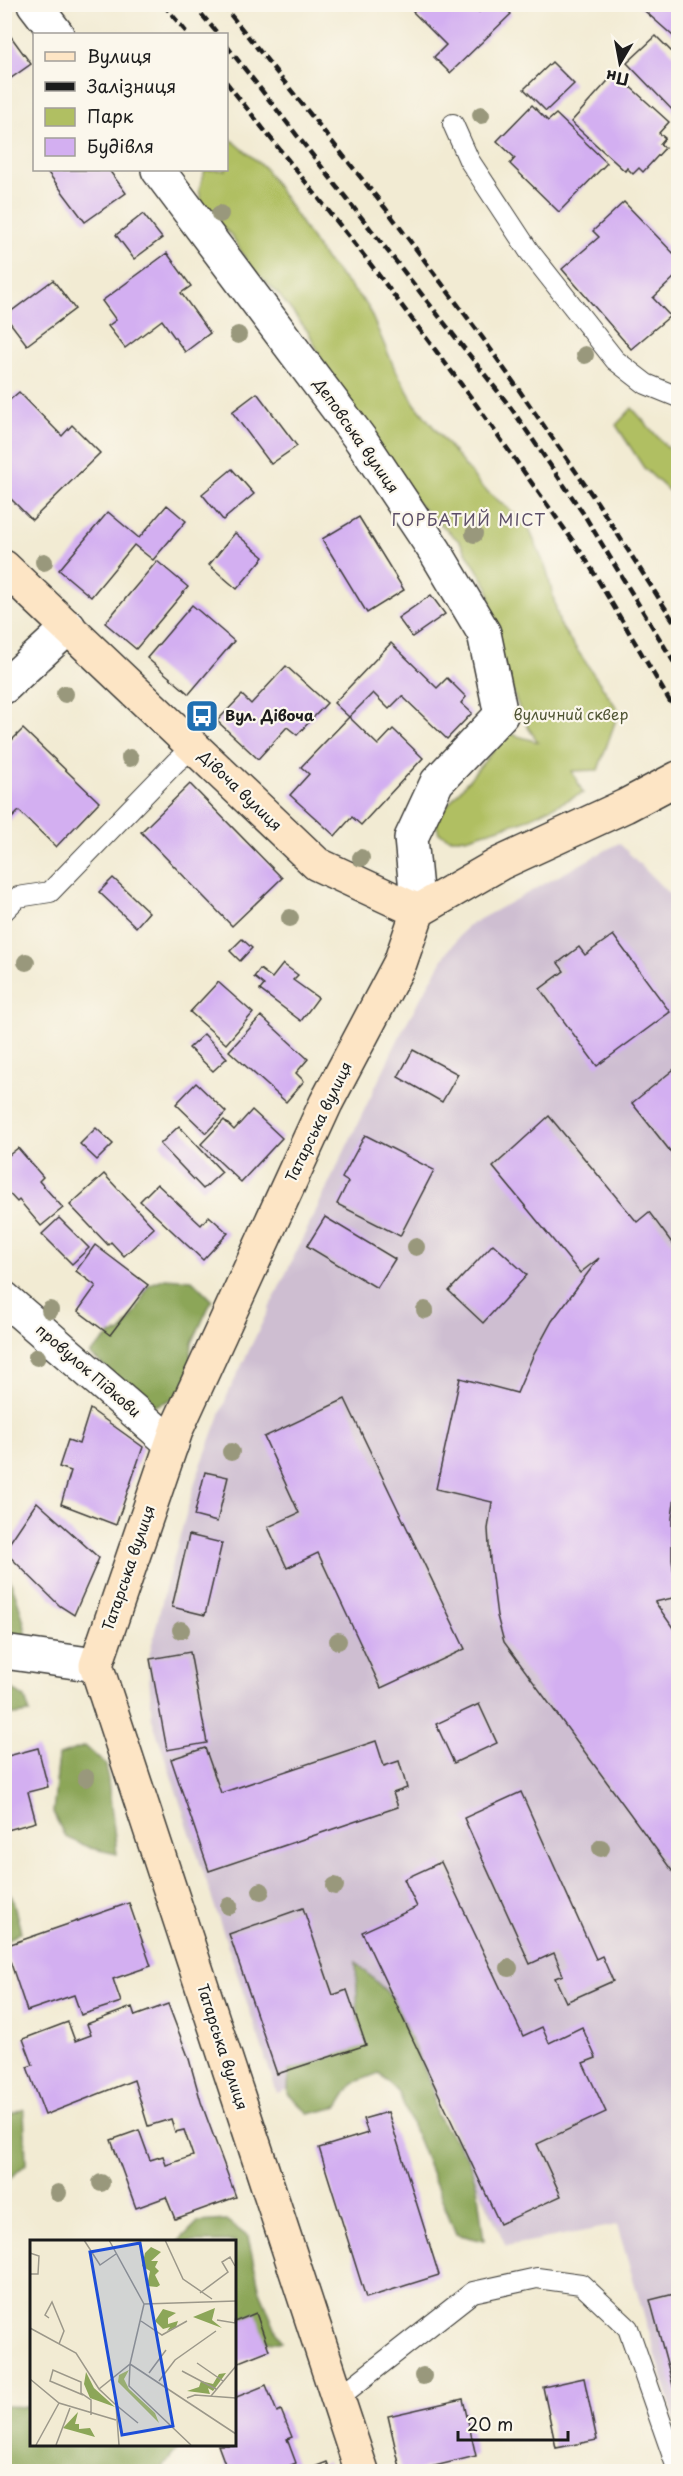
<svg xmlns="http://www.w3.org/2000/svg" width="683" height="2476" viewBox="0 0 683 2476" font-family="'Playpen Sans',sans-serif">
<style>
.industrial{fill:#cebed1}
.green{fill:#b0bf62;stroke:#666e3f;stroke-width:1.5}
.forest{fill:#8ca658;stroke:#54613a;stroke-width:1.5}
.building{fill:#d3aff1}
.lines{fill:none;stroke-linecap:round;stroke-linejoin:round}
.lane-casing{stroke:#3c3b37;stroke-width:22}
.street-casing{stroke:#3c3b37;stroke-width:36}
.secondary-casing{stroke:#3c3b37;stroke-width:36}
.lane{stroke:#fff;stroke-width:20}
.street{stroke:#fff;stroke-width:33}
.secondary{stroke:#fde5c5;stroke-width:33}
.rail{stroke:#1c1c1c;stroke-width:4.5;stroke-dasharray:9 4.5;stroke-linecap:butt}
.tree{fill:#99987c}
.labels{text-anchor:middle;stroke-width:4.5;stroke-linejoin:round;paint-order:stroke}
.street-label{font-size:15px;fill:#1c1c1c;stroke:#fbf7ec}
.park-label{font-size:15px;fill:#505534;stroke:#fbf7ec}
.poi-label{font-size:15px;font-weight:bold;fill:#1c1c1c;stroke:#fbf7ec;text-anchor:start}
.neighbourhood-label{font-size:16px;letter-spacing:1.5px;fill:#5c4f67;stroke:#fbf7ec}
.inset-road{fill:none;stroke:#9c988a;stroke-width:1.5}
.view{fill:#1d4ed8;fill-opacity:0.15;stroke:#1d4ed8;stroke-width:3}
.inset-edge{fill:none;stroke:#1c1c1c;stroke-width:3}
</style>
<rect width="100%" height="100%" fill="#fbf7ec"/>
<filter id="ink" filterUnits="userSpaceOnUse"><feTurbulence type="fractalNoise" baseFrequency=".0167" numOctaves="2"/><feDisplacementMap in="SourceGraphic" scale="12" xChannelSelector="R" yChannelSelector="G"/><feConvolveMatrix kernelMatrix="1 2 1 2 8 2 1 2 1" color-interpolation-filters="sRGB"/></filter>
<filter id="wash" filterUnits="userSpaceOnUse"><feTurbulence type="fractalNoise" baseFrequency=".008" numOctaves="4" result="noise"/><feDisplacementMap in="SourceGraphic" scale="24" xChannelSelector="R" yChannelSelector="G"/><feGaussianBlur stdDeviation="1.35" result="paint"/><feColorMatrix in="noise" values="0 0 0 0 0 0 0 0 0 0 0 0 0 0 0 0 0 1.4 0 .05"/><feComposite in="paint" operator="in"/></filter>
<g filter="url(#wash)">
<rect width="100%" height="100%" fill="#f2ebd3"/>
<!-- industrial -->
<polygon class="industrial" points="619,843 678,903 678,2430 617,2225 506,2246 411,2043 277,2093 152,1719 148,1660 165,1589 196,1479 227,1396 404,1027 446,954 467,926"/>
<!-- green -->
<g class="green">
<polygon points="227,136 264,167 325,259 367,305 394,367 415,404 482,487 527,524 547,571 560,625 619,711 598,770 572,771 583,793 523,821 466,838 449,838 439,833 435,820 508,733 538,742 525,723 500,659 488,587 460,542 414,500 328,372 309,333 279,295 249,265 232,236 203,208 199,190 205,170 226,170"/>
<polygon points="632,408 678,460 678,513 671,493 644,468 616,425"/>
</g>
<!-- forest -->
<g class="forest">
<polygon points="165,1278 192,1280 212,1300 192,1343 190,1371 179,1397 152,1407 90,1354 110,1335 121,1332 137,1310 148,1285"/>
<path d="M4 1573H7C16 1594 27 1625 27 1647L5 1646Z"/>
<polygon points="5,1684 25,1698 30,1713 5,1716"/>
<polygon points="85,1746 106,1765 117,1854 90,1848 65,1837 53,1812 59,1755"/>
<polygon points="5,1886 12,1897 21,1932 5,1942"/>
<polygon points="356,1962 398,2003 406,2030 432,2086 436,2114 468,2159 477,2186 484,2241 456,2234 399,2093 379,2073 353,2083 338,2107 309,2114 288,2094 289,2063 358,2021"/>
<polygon points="24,2109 26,2164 5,2183 5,2117"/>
<path d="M226 2220 248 2237 260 2291 281 2342C262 2344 252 2332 234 2340V2242H178L198 2222Z"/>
<polygon points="4,2406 31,2407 32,2444 180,2446 160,2471 5,2471"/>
</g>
<g id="blocks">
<!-- building -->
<g class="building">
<polygon points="421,4 472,4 479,12 487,4 502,4 511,14 450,73 434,57 446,45 413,12"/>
<polygon points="638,5 678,5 678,30 673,36"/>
<polygon points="4,27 31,64 4,83"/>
<polygon points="656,36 675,55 678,51 678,116 627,63"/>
<polygon points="552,62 574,84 546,111 524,89"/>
<polygon points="615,73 669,122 659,133 665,138 660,144 665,148 643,172 639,168 633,174 627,168 625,171 571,122"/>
<polygon points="532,105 548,121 556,114 607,163 559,212 510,164 515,158 497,141"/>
<polygon points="46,170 109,170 126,193 85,222"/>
<polygon points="624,202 678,258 678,274 653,298 670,316 631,349 562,269 599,237 593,231"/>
<polygon points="143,214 162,238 134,259 116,235"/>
<polygon points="167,253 191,286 181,293 210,333 185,352 162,320 125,348 108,326 116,320 102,301"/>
<polygon points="53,280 75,309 27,345 5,316"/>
<polygon points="19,392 62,436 72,425 100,453 32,520 4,492 4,405"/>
<polygon points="257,393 297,446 271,464 232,412"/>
<polygon points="232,469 254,494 223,520 202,494"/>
<polygon points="167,505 186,521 153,560 134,545 91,597 59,570 108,512 139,538"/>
<polygon points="359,517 404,590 367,613 322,539"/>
<polygon points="235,533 264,557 237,589 209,565"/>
<polygon points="157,561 188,587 136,649 105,623"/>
<polygon points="431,595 445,614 412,637 398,618"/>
<polygon points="192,605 234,641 189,694 147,658"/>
<polygon points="391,643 437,688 447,678 466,697 461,703 472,713 447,739 402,696 389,709 373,693 349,717 378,745 393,729 423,758 361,825 352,817 335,836 290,795 309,774 301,767 349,717 334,703"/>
<polygon points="286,666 327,703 297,735 287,727 258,759 217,721 242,695 251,704"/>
<polygon points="23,729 99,802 56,847 19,811 4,826 4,748"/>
<polygon points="190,784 282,878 232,926 141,832"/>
<polygon points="113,878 149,912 136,927 99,892"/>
<polygon points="613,935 670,1012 597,1066 540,989 564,971 558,963 579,947 585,955"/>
<polygon points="242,939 252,948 240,961 230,951"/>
<polygon points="283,964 298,975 293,980 318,998 301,1021 260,990 264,985 254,977 260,969 272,978"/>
<polygon points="218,982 253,1013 226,1044 190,1012"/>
<polygon points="261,1016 308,1059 296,1073 304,1081 286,1102 229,1051"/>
<polygon points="204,1034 227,1058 213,1071 189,1048"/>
<polygon points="413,1050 458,1074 442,1102 398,1077"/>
<polygon points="678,1066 678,1161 632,1103"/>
<polygon points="196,1083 226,1112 206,1133 176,1104"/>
<polygon points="252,1110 282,1138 241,1182 201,1144 224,1120 234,1130"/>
<polygon points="549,1116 637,1222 649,1212 678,1251 678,1473 672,1518 672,1560 677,1597 655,1602 678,1635 678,1879 504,1642 497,1616 490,1561 488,1529 492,1502 436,1489 460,1378 517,1393 533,1356 552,1321 599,1258 580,1273 493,1167"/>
<polygon points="179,1126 222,1172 203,1189 160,1144"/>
<polygon points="96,1128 113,1144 97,1160 80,1144"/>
<polygon points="365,1135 434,1170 400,1236 337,1204 348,1182 342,1178"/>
<polygon points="18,1148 43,1177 39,1181 63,1208 41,1226 19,1200 17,1202 4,1188 4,1159"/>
<polygon points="104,1174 154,1228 124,1256 111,1242 108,1245 70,1205"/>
<polygon points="157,1184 201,1225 209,1216 228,1233 203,1260 140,1201"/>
<polygon points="325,1217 395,1259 377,1288 307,1246"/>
<polygon points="59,1218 89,1248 72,1264 42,1234"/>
<polygon points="493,1244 527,1275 483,1323 449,1291"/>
<polygon points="95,1245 148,1285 110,1335 78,1311 96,1286 76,1271"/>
<polygon points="345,1399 465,1649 381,1688 318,1553 287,1568 268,1527 299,1513 264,1437"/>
<polygon points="90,1409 143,1447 116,1525 61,1504 71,1471 59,1467 68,1440 79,1444"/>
<polygon points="205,1472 228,1477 217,1522 194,1516"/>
<polygon points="37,1502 99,1558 74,1615 60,1606 4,1551"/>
<polygon points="189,1535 222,1543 205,1615 172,1607"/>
<polygon points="190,1652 207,1743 167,1750 150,1659"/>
<polygon points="479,1704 497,1743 454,1763 436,1724"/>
<polygon points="376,1741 384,1766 399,1761 407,1788 393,1793 398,1807 209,1871 171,1759 205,1748 221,1793"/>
<polygon points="38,1748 48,1787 28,1792 36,1822 4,1831 4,1757"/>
<polygon points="521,1792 596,1959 602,1956 613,1981 566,2002 555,1978 563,1975 554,1953 530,1964 464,1818"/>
<polygon points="441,1862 523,2036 542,2027 549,2043 582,2027 596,2058 583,2063 606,2112 537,2144 561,2196 500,2224 362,1932 417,1907 404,1879"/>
<polygon points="129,1903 151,1966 113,1979 121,2002 81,2015 74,1995 27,2011 5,1946"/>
<polygon points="303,1908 333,1995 347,1990 366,2045 277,2074 229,1934"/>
<polygon points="168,2004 189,2059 201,2102 236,2197 175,2219 166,2197 136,2208 111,2140 139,2130 150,2160 163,2156 166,2165 193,2156 184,2130 175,2132 171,2119 148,2126 134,2080 45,2115 27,2067 33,2065 23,2039 68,2022 75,2041 91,2035 87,2024 132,2007 135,2016"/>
<polygon points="388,2112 439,2275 366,2298 319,2148 368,2133 363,2119"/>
<polygon points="678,2293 678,2404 650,2300"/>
<polygon points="256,2313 269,2350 234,2364 234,2322"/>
<polygon points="584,2378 597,2440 556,2448 543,2387"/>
<polygon points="266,2385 277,2412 281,2410 292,2437 287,2439 296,2463 274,2472 228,2472 218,2445 234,2445 234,2398"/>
<polygon points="463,2399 476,2456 410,2472 401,2472 388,2416"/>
<polygon points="327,2462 331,2472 304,2472 304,2471"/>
</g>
</g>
</g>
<g filter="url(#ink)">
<use href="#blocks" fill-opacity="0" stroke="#3c3b37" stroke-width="1.5"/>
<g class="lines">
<defs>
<g id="lane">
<polyline points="453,124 469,160 529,251 615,360 646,384 678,397"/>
<polyline points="4,911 18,897 50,892 176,762 194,747"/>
<polyline points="338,2398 473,2292 537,2278 581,2284 628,2328 678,2471"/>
</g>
<g id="street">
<polyline points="34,4 57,34"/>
<polyline points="158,170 361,440 435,551 484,633 501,715 437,782 411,838 418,911"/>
<polyline points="4,687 69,627"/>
<polyline points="4,1298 172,1444"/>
<polyline points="4,1652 96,1665"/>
</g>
<g id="secondary">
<polyline points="4,567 317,864 418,911"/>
<polyline points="362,2472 96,1665 177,1428 326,1103 400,963 418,911 501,863 625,806 678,778"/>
</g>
</defs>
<!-- lane casing -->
<use href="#lane" class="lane-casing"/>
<!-- street casing -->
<use href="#street" class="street-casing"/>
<!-- secondary casing -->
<use href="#secondary" class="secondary-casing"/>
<!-- lane -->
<use href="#lane" class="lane"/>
<!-- street -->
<use href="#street" class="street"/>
<!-- secondary -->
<use href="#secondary" class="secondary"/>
<!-- rail -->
<g class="rail">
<polyline points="163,4 188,34"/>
<polyline points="193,4 218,34"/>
<polyline points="222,4 386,209 482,337 597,502 678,628"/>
<polyline points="226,45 511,408 583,513 678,669"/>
<polyline points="226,82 362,253 470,396 585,558 678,715"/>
</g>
</g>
<!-- trees -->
<g class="tree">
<circle cx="481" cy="115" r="9"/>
<circle cx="220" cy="214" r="9"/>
<circle cx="238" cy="335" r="9"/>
<circle cx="585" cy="355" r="9"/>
<circle cx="474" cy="534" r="9"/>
<circle cx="44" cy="562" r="9"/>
<circle cx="65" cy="694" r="9"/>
<circle cx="130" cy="758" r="9"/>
<circle cx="361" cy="858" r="9"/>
<circle cx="290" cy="918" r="9"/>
<circle cx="26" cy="962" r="9"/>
<circle cx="416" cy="1247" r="9"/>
<circle cx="50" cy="1310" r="9"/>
<circle cx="425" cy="1310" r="9"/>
<circle cx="37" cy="1357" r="9"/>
<circle cx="231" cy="1452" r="9"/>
<circle cx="181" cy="1630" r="9"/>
<circle cx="338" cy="1641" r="9"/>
<circle cx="86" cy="1778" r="9"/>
<circle cx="601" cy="1848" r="9"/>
<circle cx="335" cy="1886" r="9"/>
<circle cx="261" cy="1891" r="9"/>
<circle cx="229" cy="1906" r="9"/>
<circle cx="509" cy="1968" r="9"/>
<circle cx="101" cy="2183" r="9"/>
<circle cx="58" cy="2193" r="9"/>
<circle cx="423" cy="2376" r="9"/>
</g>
</g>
<!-- icons -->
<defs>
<symbol id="bus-square" viewBox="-11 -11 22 22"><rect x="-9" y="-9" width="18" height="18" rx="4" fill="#1f6fb2" stroke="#fbf7ec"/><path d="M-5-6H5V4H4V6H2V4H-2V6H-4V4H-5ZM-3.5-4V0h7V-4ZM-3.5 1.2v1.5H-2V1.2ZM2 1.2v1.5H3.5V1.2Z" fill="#fff"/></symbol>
</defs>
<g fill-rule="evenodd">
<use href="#bus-square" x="183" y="697" width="38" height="38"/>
</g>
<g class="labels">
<!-- street labels -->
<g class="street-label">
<text transform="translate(356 436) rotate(55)" y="5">Деповська вулиця</text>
<text transform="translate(240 791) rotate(44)" y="5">Дівоча вулиця</text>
<text transform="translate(319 1122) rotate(-64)" y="5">Татарська вулиця</text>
<text transform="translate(88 1371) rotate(41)" y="5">провулок Підкови</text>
<text transform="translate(129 1568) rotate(-71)" y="5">Татарська вулиця</text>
<text transform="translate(222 2047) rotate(72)" y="5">Татарська вулиця</text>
</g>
<!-- park labels -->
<g class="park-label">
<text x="571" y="720">вуличний сквер</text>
</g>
<!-- poi labels -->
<g class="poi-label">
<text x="225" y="721">Вул. Дівоча</text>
</g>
<!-- neighbourhood labels -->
<g class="neighbourhood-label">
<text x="469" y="526">ГОРБАТИЙ МІСТ</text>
</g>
</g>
<!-- overview -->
<g transform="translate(30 2240)">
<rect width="206" height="206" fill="#f2ebd3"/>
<path d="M99 130 94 139 99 149 125 173 129 183 88 142 89 135Z" fill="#b0bf62"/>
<path d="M121 7 131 12 121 21H128L125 27 129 31 125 35 130 45 127 47 117 46 120 31 112 26 115 13ZM185 68 182 80 192 88 163 77ZM133 69 146 73 138 78V84L148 81 146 87 137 91 140 87 133 89 125 81ZM56 132 64 148 85 167 60 158 54 144ZM196 133 183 151 178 148 180 154 157 151 169 147 171 141 183 144 189 134ZM48 172 45 184H49V189L60 188 65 197 33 188Z" fill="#8ca658"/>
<path class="inset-road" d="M54 0 70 25 86 14M79 0 114 64 100 124 69 149 86 165 89 205M135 0 153 39 182 59M0 13 9 16 8 34H0M170 53 198 32 192 22 200 17 205 26M114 64 206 61M19 78 15 75 22 62 34 91 29 104M187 80 205 83 206 75M111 81 132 95 157 81M0 88 46 113 69 149M167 123 193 141M100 124 206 194M100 125 99 146 161 205M152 131 186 149M119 133 136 110M0 139 29 163 86 180M129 141 145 120 186 91M53 155 20 141 23 130 51 142V153L61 160V175M181 156 206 126M157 158 165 155 206 158M86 165 108 183M6 205 29 163M26 205 40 168"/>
<path class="view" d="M110 3 143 186 92 195 60 12Z"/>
<rect width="206" height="206" class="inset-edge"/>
</g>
<!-- margin -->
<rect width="683" height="2476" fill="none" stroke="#fbf7ec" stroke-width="24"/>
<!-- legend -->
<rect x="33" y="33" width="195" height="138" fill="#fbf7ec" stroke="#a29f99" stroke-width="1.5"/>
<rect x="45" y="52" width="30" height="9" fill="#fde5c5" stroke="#a29f99" stroke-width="1.5"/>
<text x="87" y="63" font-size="18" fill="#1c1c1c">Вулиця</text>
<rect x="45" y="82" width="30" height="9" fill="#1c1c1c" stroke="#a29f99" stroke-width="1.5"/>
<text x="87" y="93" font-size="18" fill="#1c1c1c">Залізниця</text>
<rect x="45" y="108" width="30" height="18" fill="#b0bf62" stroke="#a29f99" stroke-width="1.5"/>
<text x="87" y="123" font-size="18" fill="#1c1c1c">Парк</text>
<rect x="45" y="138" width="30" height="18" fill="#d3aff1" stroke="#a29f99" stroke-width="1.5"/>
<text x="87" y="153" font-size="18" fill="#1c1c1c">Будівля</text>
<!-- north arrow -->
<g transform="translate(620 63) rotate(190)" stroke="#fbf7ec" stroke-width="4.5" paint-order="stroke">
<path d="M0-4.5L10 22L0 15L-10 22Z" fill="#1c1c1c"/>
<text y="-9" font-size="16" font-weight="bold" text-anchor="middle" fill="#1c1c1c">Пн</text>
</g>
<!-- scale -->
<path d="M458 2431v9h110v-9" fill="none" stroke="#1c1c1c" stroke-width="3"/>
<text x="467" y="2431" font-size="18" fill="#1c1c1c" stroke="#fbf7ec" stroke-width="4.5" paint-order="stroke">20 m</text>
</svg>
